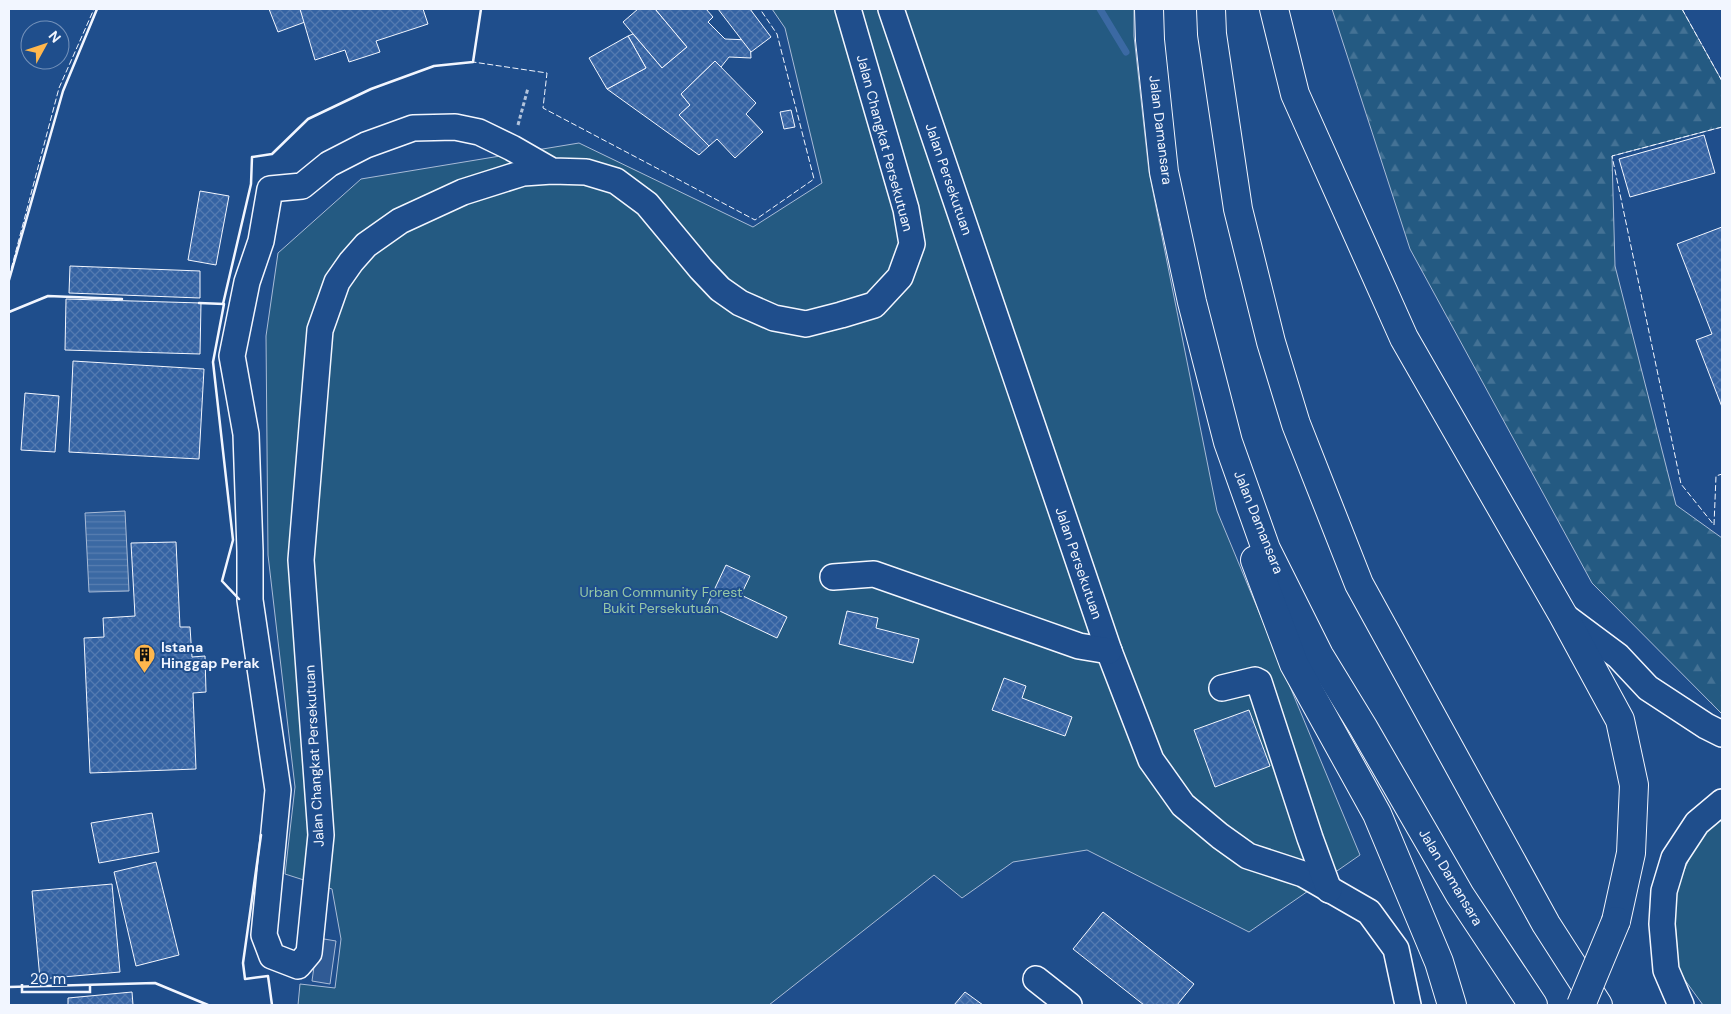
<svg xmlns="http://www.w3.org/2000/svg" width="1731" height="1014" viewBox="0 0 1731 1014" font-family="'DM Sans',sans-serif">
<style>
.forest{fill:url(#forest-firs);stroke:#a8bbd7}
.green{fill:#245a82;stroke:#a8bbd7}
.parking{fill:#305b95;stroke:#a8bbd7}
.water{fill:url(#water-rules);stroke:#a8bbd7}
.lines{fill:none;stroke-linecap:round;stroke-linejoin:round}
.stream{stroke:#3b69a3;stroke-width:7}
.building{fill:url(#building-cross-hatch);stroke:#f2f6ff}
.minor-casing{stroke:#f2f6ff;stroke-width:28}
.major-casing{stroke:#f2f6ff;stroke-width:30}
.path{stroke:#b3c4dc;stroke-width:3;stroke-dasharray:4 2.5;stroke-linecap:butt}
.minor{stroke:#1f4e8c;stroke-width:25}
.major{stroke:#1f4e8c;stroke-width:28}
.major-bridge-casing{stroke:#f2f6ff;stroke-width:30;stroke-linecap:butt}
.major-bridge{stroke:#1f4e8c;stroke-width:28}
.fence{stroke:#f2f6ff;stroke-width:1;stroke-dasharray:6 2.5;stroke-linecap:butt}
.wall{stroke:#f2f6ff;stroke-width:2.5}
.labels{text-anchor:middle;stroke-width:4;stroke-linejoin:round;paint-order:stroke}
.street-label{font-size:14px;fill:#f2f6ff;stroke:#1f4e8c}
.park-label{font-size:14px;fill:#97c8a6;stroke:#1f4e8c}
.poi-label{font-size:14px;font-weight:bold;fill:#f2f6ff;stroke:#1f4e8c;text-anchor:start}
</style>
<defs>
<pattern id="forest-firs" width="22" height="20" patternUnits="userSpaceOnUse" patternTransform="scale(1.25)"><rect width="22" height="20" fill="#245a82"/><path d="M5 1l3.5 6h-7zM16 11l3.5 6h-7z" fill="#447295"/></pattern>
<pattern id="water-rules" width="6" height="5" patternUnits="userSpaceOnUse" patternTransform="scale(1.25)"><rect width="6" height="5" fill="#3b69a3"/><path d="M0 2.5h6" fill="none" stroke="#587fb1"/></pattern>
<pattern id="building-cross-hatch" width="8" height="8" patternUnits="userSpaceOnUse" patternTransform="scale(1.25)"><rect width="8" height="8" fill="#3563a3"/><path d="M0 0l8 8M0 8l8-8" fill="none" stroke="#537ab1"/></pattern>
</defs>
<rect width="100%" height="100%" fill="#1f4e8c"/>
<!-- forest -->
<polygon class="forest" points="1332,9 1682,9 1722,81 1722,127 1612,156 1615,266 1676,505 1722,538 1722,714 1592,583 1410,249"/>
<!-- green -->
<g class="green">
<polygon points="772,9 1134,9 1134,36 1149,172 1217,511 1360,855 1249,932 1087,850 1013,862 962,898 934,875 769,1005 298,1005 300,984 335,988 341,939 332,889 285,874 295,787 268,555 266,336 278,253 361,179 579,143 753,227 822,183 785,28"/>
<polygon points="1722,813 1722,1005 1703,1005 1679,972 1673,895 1694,848"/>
</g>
<!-- parking -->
<polygon class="parking" points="318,938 336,941 330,984 312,981"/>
<!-- water -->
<polygon class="water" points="125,511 129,591 89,592 85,513"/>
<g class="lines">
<!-- stream -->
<polyline class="stream" points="1100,9 1126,52"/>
</g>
<!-- building -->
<g class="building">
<polygon points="269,9 300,9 305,22 278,32"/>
<polygon points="300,9 423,9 428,24 376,41 380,52 349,62 345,50 315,60"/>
<polygon points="638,9 655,9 687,47 662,68 623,22"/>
<polygon points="657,9 706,9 713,17 708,22 725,39 750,40 751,58 729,57 721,67 715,61 681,94 690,105 679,115 709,146 699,155 607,89 646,68 628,36 633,34 662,68 687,47 656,10"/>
<polygon points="718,9 750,9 771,37 751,52"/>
<polygon points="628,36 646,68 607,89 589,58"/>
<polygon points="715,61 756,103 746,114 763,132 735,158 717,139 709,146 679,115 690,105 681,94"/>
<polygon points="791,110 795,127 784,129 780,112"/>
<polygon points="1704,135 1715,173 1630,197 1619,159"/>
<polygon points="200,191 229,196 216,265 188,260"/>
<polygon points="1722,227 1722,407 1696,340 1712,334 1677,244"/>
<polygon points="70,266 200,271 200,298 69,293"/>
<polygon points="66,299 201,303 200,354 65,350"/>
<polygon points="73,361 204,369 199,459 69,452"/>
<polygon points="25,393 59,396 55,452 21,450"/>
<polygon points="176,542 180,627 190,627 192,657 205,656 206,692 193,693 196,769 90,773 84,638 104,637 103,618 135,616 131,543"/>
<polygon points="726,565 750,576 741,595 787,617 777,638 707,605"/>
<polygon points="847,611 878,618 876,628 919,639 913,663 839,644"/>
<polygon points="1004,678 1026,686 1022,698 1072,717 1065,736 992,710"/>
<polygon points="1249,710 1270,766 1215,787 1194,730"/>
<polygon points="152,813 159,852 99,863 91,823"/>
<polygon points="156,862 179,955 136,966 114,872"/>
<polygon points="112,884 120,972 40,979 32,891"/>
<polygon points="1103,912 1194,984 1177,1005 1144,1005 1073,949"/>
<polygon points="132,992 133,1005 68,1005 68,998"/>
<polygon points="965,992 983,1005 954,1005"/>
</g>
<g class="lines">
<defs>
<g id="minor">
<polyline points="891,9 1109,651 1151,760 1183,805 1220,836 1248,856 1303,874 1369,912 1396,949 1408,1005"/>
<polyline points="552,171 512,148 479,132 455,127 413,128 366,145 329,164 302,186 270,189 261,241 247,282 232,356 246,434 250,551 250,600 278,790 264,935 272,956 298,966 309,953 321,835 301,560 320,330 337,282 351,262 366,245 400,221 463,192 523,173 552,171 586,172 616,181 647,204 701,269 720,289 740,303 774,318 806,324 841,315 874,305 900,277 912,244 906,209 848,9"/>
<polyline points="833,577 874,574 1079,646 1109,651"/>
<polyline points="1563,615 1618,656 1648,688 1706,726 1722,734"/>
<polyline points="1222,688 1255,680 1259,682 1310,838 1329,890"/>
<polyline points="1036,979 1069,1005"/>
<polyline points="1681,1005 1666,970 1662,924 1664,891 1674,858 1697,823 1722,802"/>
</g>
<g id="major">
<polyline points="1149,9 1150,40 1164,172 1192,302 1228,442 1266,549 1319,655 1363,727 1460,895 1533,1005"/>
<polyline points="1211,9 1212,34 1238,209 1271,342 1296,424 1359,584 1546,924 1598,1005"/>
<polyline points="1274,9 1295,94 1404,338 1563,615 1620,720 1634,785 1631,853 1616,921"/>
<polyline points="1255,560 1294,664 1377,814 1439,962 1452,1005"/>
</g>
</defs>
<!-- minor casing -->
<use href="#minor" class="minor-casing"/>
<!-- major casing -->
<use href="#major" class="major-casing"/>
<!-- path -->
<polyline class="path" points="518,125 528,88"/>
<!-- minor -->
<use href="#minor" class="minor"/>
<!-- major -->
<use href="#major" class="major"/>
<defs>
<polyline id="major-bridge" points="1581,1005 1616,921"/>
</defs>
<!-- major-bridge casing -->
<use href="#major-bridge" class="major-bridge-casing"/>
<!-- major-bridge -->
<use href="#major-bridge" class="major-bridge"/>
<!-- fence -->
<g class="fence">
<polyline points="481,9 473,62 547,73 543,108 755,220 814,179 777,34 760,9"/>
<polyline points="1682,9 1722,81"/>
<polyline points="1722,127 1612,156 1681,484 1714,525 1716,476 1722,474"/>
<polyline points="9,277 59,88 94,9"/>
</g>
<!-- wall -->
<g class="wall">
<polyline points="9,280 63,91 97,9"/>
<polyline points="199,303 224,304 213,362 233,540 222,581 239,599"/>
<polyline points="223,304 251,184 252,157 272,154 308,119 371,89 434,66 473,62 481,9"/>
<polyline points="9,312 48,296 122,299"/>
<polyline points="261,835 243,963 245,979 268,976 272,1005"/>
<polyline points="9,987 155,983 208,1005"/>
</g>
</g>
<!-- icons -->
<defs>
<symbol id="building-pin" viewBox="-11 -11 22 30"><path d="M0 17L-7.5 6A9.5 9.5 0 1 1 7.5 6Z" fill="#ffb74d" stroke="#1f4e8c"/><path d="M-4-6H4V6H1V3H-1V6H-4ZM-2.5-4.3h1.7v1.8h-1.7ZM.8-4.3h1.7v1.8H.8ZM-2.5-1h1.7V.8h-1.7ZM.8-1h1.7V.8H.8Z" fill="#111"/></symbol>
</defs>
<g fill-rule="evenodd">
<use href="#building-pin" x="132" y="642" width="25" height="34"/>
</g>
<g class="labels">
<!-- street labels -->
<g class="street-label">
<text transform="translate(1161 130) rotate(83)" y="5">Jalan Damansara</text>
<text transform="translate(885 143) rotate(75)" y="5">Jalan Changkat Persekutuan</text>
<text transform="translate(949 179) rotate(71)" y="5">Jalan Persekutuan</text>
<text transform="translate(1259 522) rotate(68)" y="5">Jalan Damansara</text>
<text transform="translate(1079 563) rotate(71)" y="5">Jalan Persekutuan</text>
<text transform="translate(314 756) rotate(-93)" y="5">Jalan Changkat Persekutuan</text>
<text transform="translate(1451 877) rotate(59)" y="5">Jalan Damansara</text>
</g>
<!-- park labels -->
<g class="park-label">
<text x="661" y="597">Urban Community Forest<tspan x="661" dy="16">Bukit Persekutuan</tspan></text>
</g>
<!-- poi labels -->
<g class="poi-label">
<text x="161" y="652">Istana<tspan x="161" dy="16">Hinggap Perak</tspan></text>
</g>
</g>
<!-- border -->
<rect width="1731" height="1014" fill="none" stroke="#f2f6ff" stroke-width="20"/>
<!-- north arrow -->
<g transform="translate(45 45) rotate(50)"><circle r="24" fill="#1f4e8c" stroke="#7391ba"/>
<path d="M0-4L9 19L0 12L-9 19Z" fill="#ffb74d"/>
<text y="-8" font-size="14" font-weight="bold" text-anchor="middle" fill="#f2f6ff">N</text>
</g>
<!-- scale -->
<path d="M22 984v8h68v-8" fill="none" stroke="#f2f6ff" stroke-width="2.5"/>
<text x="30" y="984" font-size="15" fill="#f2f6ff" stroke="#1f4e8c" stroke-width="4" paint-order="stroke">20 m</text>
</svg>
